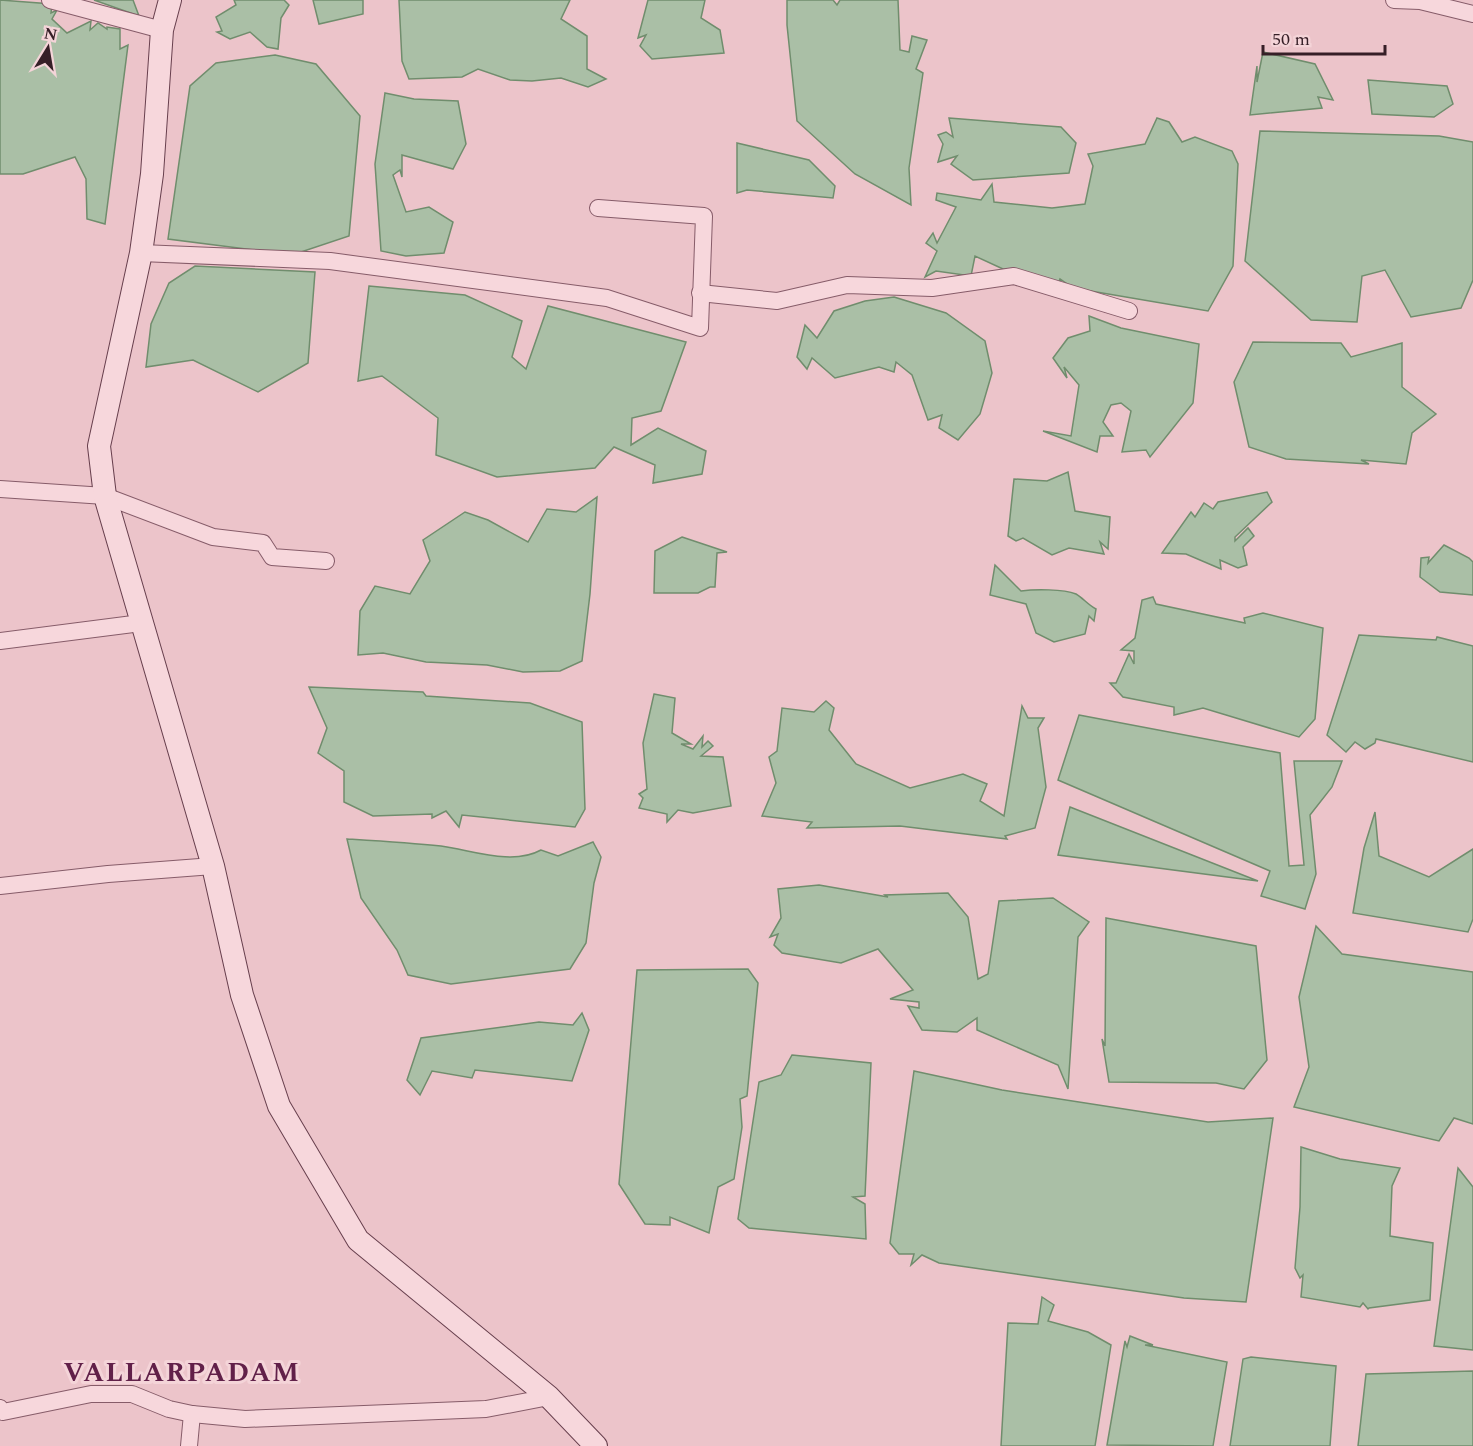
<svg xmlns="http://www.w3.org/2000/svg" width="1473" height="1446" viewBox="0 0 1473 1446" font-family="Spectral,serif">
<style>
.water{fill:#aabfa6;stroke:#708d6d;stroke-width:1.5}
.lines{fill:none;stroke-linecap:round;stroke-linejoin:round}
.street-casing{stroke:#865c69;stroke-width:18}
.secondary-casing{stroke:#673f4d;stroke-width:24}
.street{stroke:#f7d7dc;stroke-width:16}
.secondary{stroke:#f7d7dc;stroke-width:22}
.labels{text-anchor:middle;stroke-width:6;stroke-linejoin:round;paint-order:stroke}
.district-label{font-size:27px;font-weight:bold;letter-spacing:1.5px;fill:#612049;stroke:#f4d4d8}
</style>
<rect width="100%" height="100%" fill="#ecc4ca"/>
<!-- water -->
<g class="water">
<polygon points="0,0 52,4 51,13 57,10 52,19 67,33 91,21 90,30 98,23 107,29 107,27 120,29 120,49 128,45 105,224 87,219 86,179 75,157 23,174 0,174"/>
<polygon points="94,0 133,0 139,16"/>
<polygon points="234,0 284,0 289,5 281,18 278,49 267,47 250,32 230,39 217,32 222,31 216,17 236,5"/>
<polygon points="313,0 363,0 363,14 319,24"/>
<polygon points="399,0 570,0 561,19 587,36 587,69 606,79 588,87 561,78 532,81 510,80 478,69 462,77 409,79 402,61"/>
<polygon points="648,0 705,0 701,18 720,30 724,53 652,59 640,46 646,35 638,38"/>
<polygon points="787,0 833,0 837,5 840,0 898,0 900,50 909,52 912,36 927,40 916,69 923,73 909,168 911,205 855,174 797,121 787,25"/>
<polygon points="1263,52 1315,64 1333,100 1318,97 1322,108 1250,115 1257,66 1257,82"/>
<polygon points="275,55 316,64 360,116 349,236 292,255 168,239 190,86 216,63"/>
<polygon points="1368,80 1447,86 1453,104 1434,117 1372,114"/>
<polygon points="385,93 414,99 458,101 466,144 453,169 402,155 402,177 400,170 393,175 406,212 429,207 453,222 444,253 406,256 381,251 375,164"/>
<polygon points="949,118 1061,127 1076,143 1069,173 973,180 951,164 957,156 938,162 943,144 938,135 946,132 953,137"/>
<polygon points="1157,118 1169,122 1182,142 1195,137 1232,151 1238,164 1233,266 1208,311 1073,288 1060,279 1059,282 1003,269 975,256 971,276 936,271 925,277 937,251 926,243 933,233 937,243 956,207 936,200 937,193 981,200 992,184 994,202 1052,208 1085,204 1093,166 1088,154 1145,144"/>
<polygon points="1260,131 1439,136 1473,142 1473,280 1461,308 1411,317 1385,270 1362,276 1357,322 1311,320 1245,261"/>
<polygon points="737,143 809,160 835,186 833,198 747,190 737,193"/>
<polygon points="195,266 315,272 308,363 258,392 193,360 146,367 151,324 169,283"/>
<polygon points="369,286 465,295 522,321 512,357 526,369 548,306 686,342 661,411 632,418 631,445 658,428 706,451 702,474 653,483 655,465 614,447 595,468 497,477 436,455 438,418 382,376 358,381"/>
<polygon points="894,297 946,313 985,341 992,373 980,414 958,440 939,428 942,415 928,420 912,375 896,362 894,372 879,367 835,378 812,358 807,369 797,357 805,325 817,338 834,311 865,301"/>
<polygon points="1089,316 1121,328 1199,344 1193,403 1150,457 1146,450 1122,452 1131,411 1121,403 1111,405 1103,422 1113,436 1100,436 1097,452 1043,431 1071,436 1079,385 1064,367 1067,378 1053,358 1068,338 1090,331"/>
<polygon points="1253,342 1341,343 1351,357 1402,343 1402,387 1436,414 1412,433 1406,464 1361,460 1369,464 1286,459 1249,447 1234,382"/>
<polygon points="1068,472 1075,511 1110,517 1108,549 1100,542 1104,554 1069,548 1052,555 1023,538 1016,541 1008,536 1014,479 1047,481"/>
<polygon points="1267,492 1272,502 1235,537 1235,541 1248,528 1254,536 1243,547 1247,565 1238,568 1220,560 1221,569 1186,554 1162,553 1191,512 1195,517 1204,503 1213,509 1218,502"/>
<polygon points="597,497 590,594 582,661 560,671 523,672 487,665 426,662 383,653 358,655 360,611 375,586 410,594 430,561 423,540 465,512 488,520 528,542 547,509 576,512"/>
<polygon points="682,537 727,552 717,553 715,587 710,587 698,593 654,593 655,551"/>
<polygon points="1444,545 1469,558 1473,562 1473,595 1440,592 1420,577 1421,558 1429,557 1428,563"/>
<path d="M995 565 1021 591C1035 589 1063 589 1076 594 1083 598 1088 605 1096 609L1094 621 1089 616 1085 634 1054 642 1036 633 1026 604 990 595Z"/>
<polygon points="1153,597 1156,604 1245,623 1244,618 1263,613 1323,628 1315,719 1299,737 1203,708 1174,715 1174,707 1123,697 1110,683 1116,683 1129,654 1134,664 1134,651 1121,650 1135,638 1142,600"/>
<polygon points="1359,635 1436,640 1437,637 1473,646 1473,762 1376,739 1375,743 1365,749 1355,742 1346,752 1327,735"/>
<polygon points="309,687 423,692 426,696 530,703 582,722 585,809 575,827 462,815 459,827 446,811 432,818 432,814 373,816 344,802 344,771 318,753 327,728"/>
<polygon points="654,694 675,698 672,733 691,744 681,744 693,749 703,736 702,747 708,741 713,746 701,756 723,757 731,806 693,813 678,810 667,822 667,814 639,808 643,798 639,794 647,789 643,743"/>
<polygon points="826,701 834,708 829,730 856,764 910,788 963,774 987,784 980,801 1004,816 1022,706 1028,718 1044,718 1038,728 1046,787 1035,828 1005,836 1007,839 900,826 807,828 812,822 762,816 776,783 769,757 777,751 782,708 814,712"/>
<polygon points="1079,715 1280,753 1289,866 1304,865 1294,761 1342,761 1332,787 1310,815 1316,874 1305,909 1261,896 1270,871 1058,780"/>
<polygon points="1070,807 1258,881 1058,855"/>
<polygon points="1375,812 1379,856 1429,877 1473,849 1473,919 1468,932 1353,913 1364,848"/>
<path d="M347 839C378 841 410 843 441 846 472 850 512 866 541 850L558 856 593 842 601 857 594 883 586 943 570 969 451 984 408 975 397 950 361 898Z"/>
<polygon points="819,885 888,897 885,895 948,893 968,917 978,979 988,974 999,901 1053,898 1089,922 1078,937 1068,1089 1058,1065 977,1030 977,1018 957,1032 922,1030 908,1006 919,1008 919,1002 890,999 913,990 878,949 841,963 782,953 774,945 778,934 770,937 781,918 778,889"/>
<polygon points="1106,918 1256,946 1267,1060 1244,1089 1216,1083 1109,1082 1102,1039 1105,1046"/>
<polygon points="1316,926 1342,954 1473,972 1473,1124 1454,1118 1439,1141 1294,1107 1309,1067 1299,997"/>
<polygon points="748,969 758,983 747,1096 740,1099 742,1127 734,1179 718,1187 709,1233 670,1217 670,1225 645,1224 619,1184 637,970"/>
<polygon points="582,1013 589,1030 572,1081 475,1070 472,1078 432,1071 420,1095 407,1080 421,1038 539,1022 573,1025"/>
<polygon points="792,1055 871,1063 865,1196 853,1197 865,1204 866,1239 749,1228 738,1219 759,1082 781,1075"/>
<polygon points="914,1071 1002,1090 1208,1122 1273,1118 1246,1302 1184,1298 939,1263 922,1255 911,1265 914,1254 899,1254 890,1243"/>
<polygon points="1301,1147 1340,1159 1400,1168 1392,1186 1390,1236 1433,1243 1430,1300 1369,1308 1368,1309 1363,1303 1360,1307 1301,1297 1303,1275 1300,1278 1295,1268 1300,1207"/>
<polygon points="1458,1168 1473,1187 1473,1350 1434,1346"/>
<polygon points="1042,1297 1054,1305 1048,1321 1088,1332 1111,1345 1095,1446 1001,1446 1008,1323 1038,1324"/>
<polygon points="1130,1336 1153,1345 1145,1345 1227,1362 1213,1446 1107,1445 1125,1341 1127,1347"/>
<polygon points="1251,1357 1336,1366 1330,1446 1230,1446 1243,1359"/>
<polygon points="1473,1371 1473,1446 1358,1446 1366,1374"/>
</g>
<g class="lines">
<defs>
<g id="street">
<polyline points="50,0 162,30"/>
<polyline points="1394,0 1420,1 1473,14"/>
<polyline points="141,253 330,261 607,298 700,328 704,216 598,208"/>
<polyline points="700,293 777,301 847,285 932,288 1014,276 1129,311"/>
<polyline points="0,489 105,496 213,537 263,543 272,557 326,561"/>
<polyline points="0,641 141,623"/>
<polyline points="0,886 108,874 213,866"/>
<polyline points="0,1408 3,1412 91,1394 132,1394 169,1409 192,1414 245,1419 486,1409 549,1397"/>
<polyline points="189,1446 192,1414"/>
</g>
<polyline id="secondary" points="170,0 162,30 152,174 141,253 99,446 105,496 213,866 242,995 279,1106 358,1240 549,1397 596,1446"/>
</defs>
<!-- street casing -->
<use href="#street" class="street-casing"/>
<!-- secondary casing -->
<use href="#secondary" class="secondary-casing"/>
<!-- street -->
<use href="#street" class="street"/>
<!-- secondary -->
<use href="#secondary" class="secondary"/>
</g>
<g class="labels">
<!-- district labels -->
<g class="district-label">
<text x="182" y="1381">VALLARPADAM</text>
</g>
</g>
<!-- north arrow -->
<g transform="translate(48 48) rotate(11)" stroke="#f4d4d8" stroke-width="4.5" paint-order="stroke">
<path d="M0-4.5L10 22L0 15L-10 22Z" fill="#361f27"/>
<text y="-9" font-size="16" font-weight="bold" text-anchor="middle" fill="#361f27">N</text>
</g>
<!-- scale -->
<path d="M1263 45v9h122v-9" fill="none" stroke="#361f27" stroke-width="3"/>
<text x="1272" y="45" font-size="18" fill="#361f27" stroke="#f4d4d8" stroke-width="4.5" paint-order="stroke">50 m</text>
</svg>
